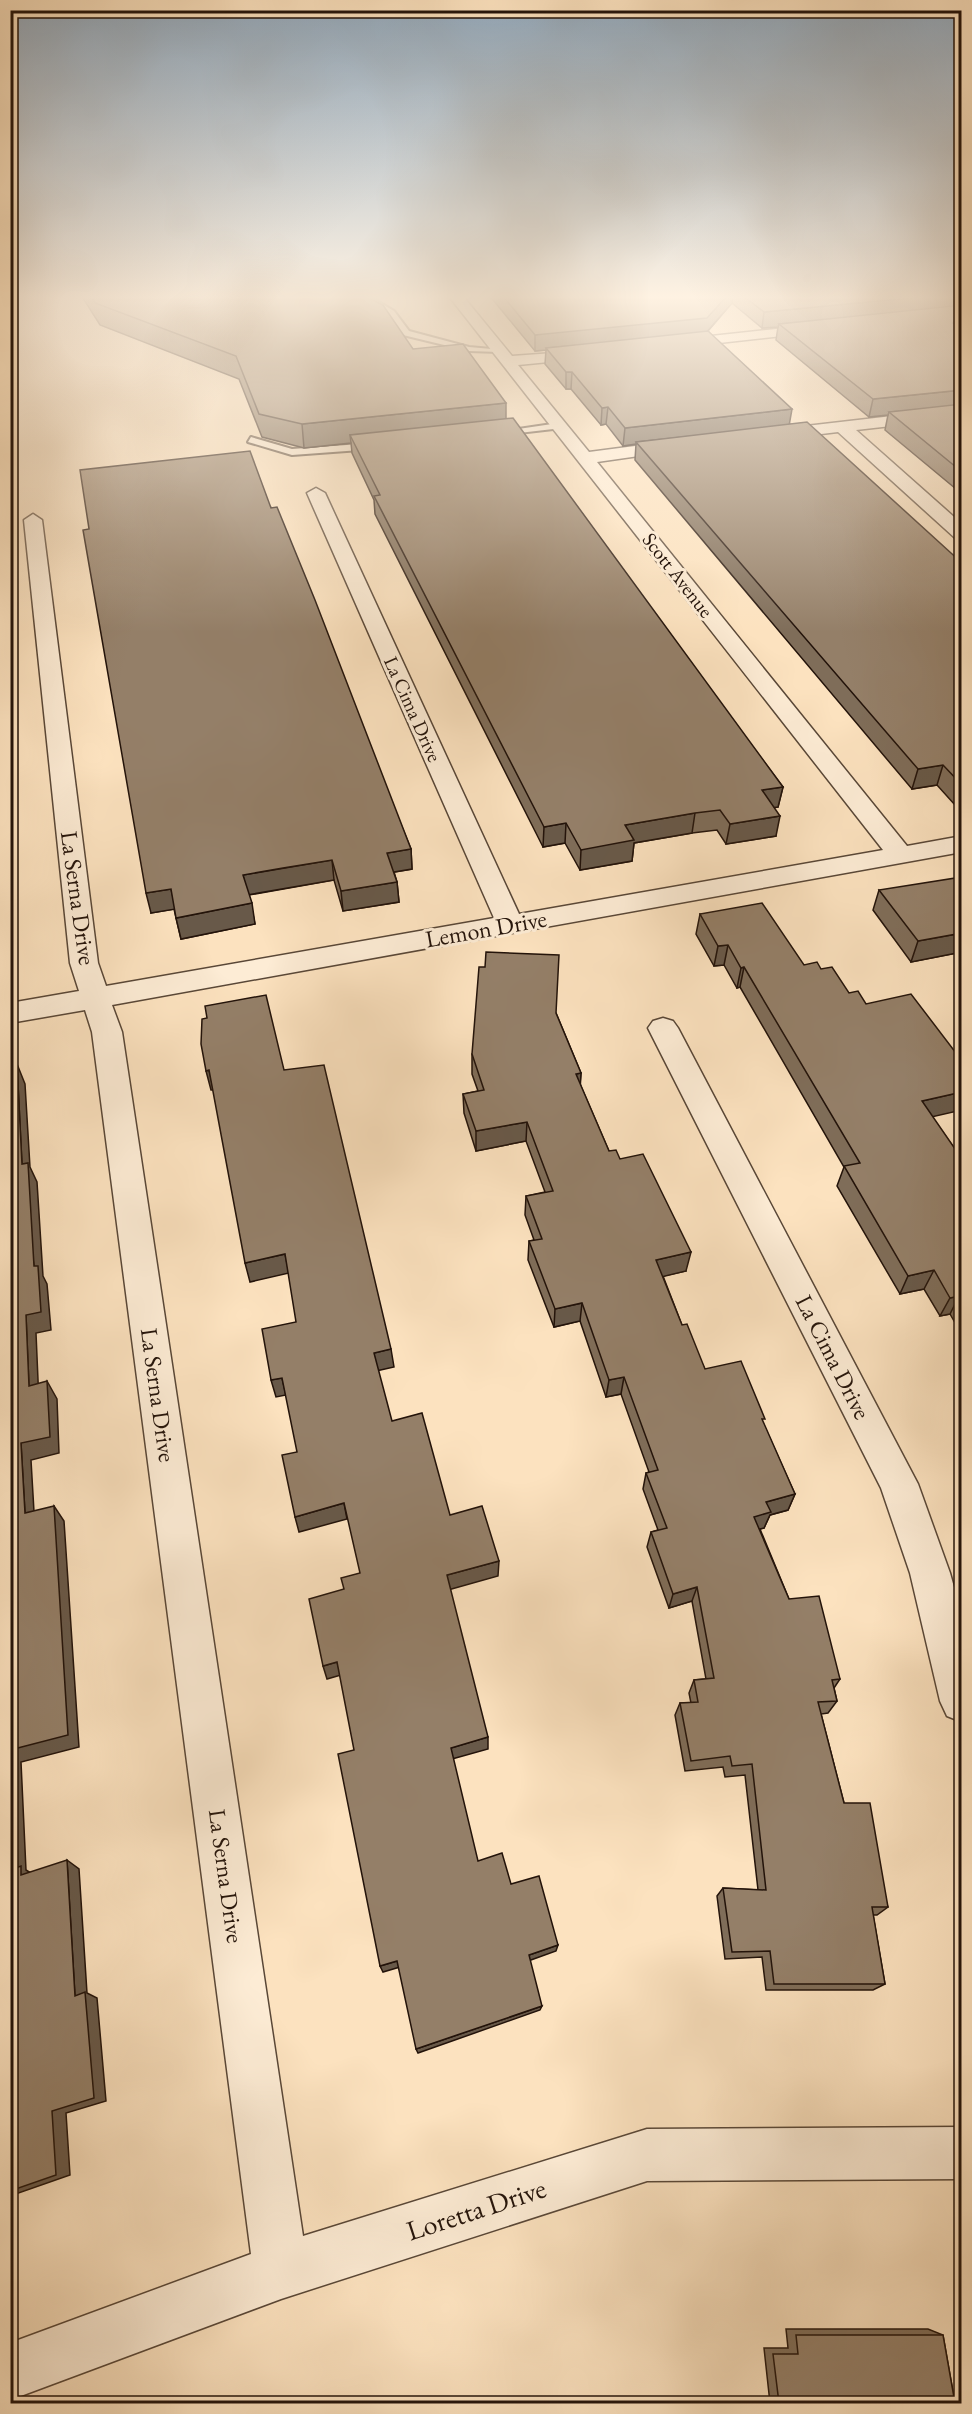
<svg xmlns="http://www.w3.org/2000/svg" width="972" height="2414" viewBox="0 0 972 2414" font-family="'EB Garamond',serif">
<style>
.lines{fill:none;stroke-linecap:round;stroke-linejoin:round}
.service-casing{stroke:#594737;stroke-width:4}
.minor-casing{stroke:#594737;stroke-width:3}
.service{fill:#fdecd5;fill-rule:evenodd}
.minor{fill:#fdecd5;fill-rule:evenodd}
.wall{fill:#7f6d59;stroke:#23130a;stroke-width:1.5}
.shaded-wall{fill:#685949;stroke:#23130a;stroke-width:1.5}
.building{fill:#947f68;stroke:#23130a;stroke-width:1.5}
.labels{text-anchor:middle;stroke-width:6;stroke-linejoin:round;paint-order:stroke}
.far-street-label{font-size:20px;fill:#23130a;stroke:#fdecd5}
.street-label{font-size:24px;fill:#23130a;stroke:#fdecd5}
.near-street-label{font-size:28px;fill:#23130a;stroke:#fdecd5}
</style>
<rect width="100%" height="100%" fill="#fce2bf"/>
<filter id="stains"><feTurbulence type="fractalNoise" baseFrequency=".00333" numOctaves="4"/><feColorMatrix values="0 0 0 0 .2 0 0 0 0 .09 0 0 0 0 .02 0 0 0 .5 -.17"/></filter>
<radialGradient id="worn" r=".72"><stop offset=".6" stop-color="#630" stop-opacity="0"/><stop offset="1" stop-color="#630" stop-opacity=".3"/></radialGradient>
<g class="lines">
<defs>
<g id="service">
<polygon points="361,295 367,295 394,311 409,331 469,347 503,350 499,352 469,351 403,335 388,315 367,302"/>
<polygon points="559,423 562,428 501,435 497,432"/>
<polygon points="251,437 292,449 374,443 378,446 374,449 292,455 248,442"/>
</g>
<g id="minor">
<polygon points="448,295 462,295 512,356 595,350 598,353 595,356 590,358 518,365 589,452 681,440 687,441 690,445 687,449 681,450 597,462 907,846 962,836 962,852 112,1005 122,1032 303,2236 647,2129 962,2127 962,2179 647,2181 281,2299 10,2400 10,2343 251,2254 92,1032 85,1010 10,1023 10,1003 79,991 70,963 24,520 33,514 42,520 98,963 106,986 494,918 307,493 316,488 325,493 519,914 883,850"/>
<polygon points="823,324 828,325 830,328 828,331 674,348 667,344 674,340"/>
<polygon points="962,408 962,418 856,430 962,524 962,540 955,538 838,432 771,440 763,435 771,430"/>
<polygon points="663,1018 673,1021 678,1028 918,1484 950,1573 962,1616 962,1722 947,1716 940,1701 910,1573 881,1488 648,1028 653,1021"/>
</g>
</defs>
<!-- service casing -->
<use href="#service" class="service-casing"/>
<!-- minor casing -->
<use href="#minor" class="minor-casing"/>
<!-- service -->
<use href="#service" class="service"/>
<!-- minor -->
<use href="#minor" class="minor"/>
</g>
<!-- wall -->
<g class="wall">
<polygon points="81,295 363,295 413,349 506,419 783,787 778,807 774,807 776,836 726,844 717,830 692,833 634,843 632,861 580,870 565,843 543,847 375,514 374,500 352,453 351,443 304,448 262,437 239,379 100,325"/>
<polygon points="489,295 962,295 958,326 962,328 962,494 885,430 888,415 869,417 776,340 778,327 762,328 732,303 708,331 790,424 962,563 962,804 955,805 937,785 912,789 635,460 636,444 623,446 606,424 601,425 571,389 566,389 545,364 546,350 535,351"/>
<polygon points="271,508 411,849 412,869 394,872 397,882 399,902 343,911 334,880 249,895 255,924 181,939 174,909 151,913"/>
<polygon points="879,890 962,952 911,962 873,910"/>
<polygon points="700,914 804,965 932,1117 962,1159 962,1335 950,1314 940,1316 924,1289 900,1294 837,1186 844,1167 740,987 737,988 724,965 714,966 696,934"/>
<polygon points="556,1013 581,1073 580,1084 609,1151 620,1159 686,1271 663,1276 682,1325 705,1369 763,1423 795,1494 788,1510 770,1515 764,1528 760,1529 789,1599 840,1679 834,1688 837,1701 828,1713 821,1714 844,1803 888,1907 877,1915 873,1915 885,1984 873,1990 766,1990 762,1957 725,1959 717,1896 723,1888 758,1890 745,1775 725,1777 723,1767 685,1771 675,1715 680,1703 691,1703 689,1693 694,1680 706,1679 692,1601 669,1608 647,1547 651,1532 658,1530 643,1489 646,1473 649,1472 621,1394 606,1397 580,1321 554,1327 528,1260 529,1241 534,1240 525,1215 526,1196 545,1192 526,1141 476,1151 464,1113 463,1094 478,1091 472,1074 472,1054"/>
<polygon points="962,1379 962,1398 956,1388"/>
<polygon points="786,2329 928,2329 943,2335 955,2403 770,2403 764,2348 788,2348"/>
<polygon points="643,2399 646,2403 595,2403"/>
</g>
<!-- shaded-wall -->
<g class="shaded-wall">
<polygon points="728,295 733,295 732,303 705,334 546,348 546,350 535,351 535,335"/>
<polygon points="941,295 962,295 962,308 779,324 778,327 762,328 764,312"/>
<polygon points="962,311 962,321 949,339 953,323"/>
<polygon points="566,372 572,372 571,389 566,389"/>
<polygon points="962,390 962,407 889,412 888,415 869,417 873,399"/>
<polygon points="506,403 506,426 350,435 351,443 304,448 302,424"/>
<polygon points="608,407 606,424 601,425 602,408"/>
<polygon points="792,409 789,426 636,442 636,444 623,446 625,428"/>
<polygon points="943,765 937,785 912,789 918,769"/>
<polygon points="783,787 778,807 758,810 762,790"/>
<polygon points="962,787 962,804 955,805"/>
<polygon points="695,813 692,833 634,843 632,861 580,870 581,850 625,825"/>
<polygon points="780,816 776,836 726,844 730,824"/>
<polygon points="566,823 565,843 543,847 544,827"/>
<polygon points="411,849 412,869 388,873 387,853"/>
<polygon points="332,860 334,880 247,895 243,875"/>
<polygon points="397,882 399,902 343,911 341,891"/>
<polygon points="171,889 176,909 151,913 146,893"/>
<polygon points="252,903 255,924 181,939 176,918"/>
<polygon points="962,933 962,952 911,962 918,941"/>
<polygon points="728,945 724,965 714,966 718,946"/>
<polygon points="744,967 740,987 737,988 741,968"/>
<polygon points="17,1064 25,1084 30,1167 37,1182 43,1276 47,1284 51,1330 36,1333 39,1403 29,1386 26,1315 34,1266 22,1164"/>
<polygon points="209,1070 214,1090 211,1090 206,1071"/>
<polygon points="581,1073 580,1092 576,1074"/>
<polygon points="962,1092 962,1110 914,1121 922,1101"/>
<polygon points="527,1122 526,1141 476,1151 476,1131"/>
<polygon points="691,1252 686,1271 653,1279 656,1260"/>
<polygon points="285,1254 289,1273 250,1282 245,1263"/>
<polygon points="934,1270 924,1289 900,1294 908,1276"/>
<polygon points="959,1296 950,1314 940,1316 950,1298"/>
<polygon points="582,1303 580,1321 554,1327 555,1309"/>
<polygon points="391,1349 394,1367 376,1371 374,1353"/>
<polygon points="624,1377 621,1394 606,1397 609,1380"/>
<polygon points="282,1378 286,1395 276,1397 271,1380"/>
<polygon points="47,1381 57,1399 59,1453 31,1460 35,1529 25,1513 21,1443"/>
<polygon points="795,1494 788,1510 770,1515 764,1528 748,1532 754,1517 766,1502"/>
<polygon points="344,1503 347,1519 299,1532 295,1517"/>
<polygon points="54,1506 64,1521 79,1747 21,1762 26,1870 34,1875 34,1883 13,1869 10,1798 10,1750"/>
<polygon points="499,1561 498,1576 448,1590 447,1575"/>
<polygon points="697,1587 692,1601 669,1608 673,1594"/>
<polygon points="337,1662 341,1675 327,1679 323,1666"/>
<polygon points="488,1737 488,1749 452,1759 451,1748"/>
<polygon points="67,1860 79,1869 87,1993 97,1998 106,2101 66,2113 70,2175 10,2196 10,2191 52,2111 75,1996"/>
<polygon points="558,1945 556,1951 528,1961 529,1955"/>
<polygon points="397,1961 400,1967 383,1972 380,1966"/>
<polygon points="542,2006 540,2010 418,2053 416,2049"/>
</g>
<!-- building -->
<g class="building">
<polygon points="90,295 363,295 383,305 413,349 463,344 506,403 302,424 259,414 236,356 95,303"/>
<polygon points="502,295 728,295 707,318 535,335"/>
<polygon points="742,295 941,295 764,312"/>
<polygon points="962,305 962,311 953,323 962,328 962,390 873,399 779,324"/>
<polygon points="708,331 792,409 625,428 608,407 602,408 572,372 566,372 546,348"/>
<polygon points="962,404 962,472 889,412"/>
<polygon points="513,418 783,787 762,790 780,816 730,824 720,810 695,813 625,825 634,840 581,850 566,823 544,827 374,496 380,495 350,435"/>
<polygon points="807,422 962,563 962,785 943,765 918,769 636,442"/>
<polygon points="250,451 271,508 277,507 315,600 411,849 387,853 397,882 341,891 332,860 283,868 243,875 252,903 176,918 171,889 146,893 83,530 89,529 80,470"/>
<polygon points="962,877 962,933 918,941 879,890"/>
<polygon points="762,903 804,965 817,962 821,969 832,967 849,993 858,991 866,1004 911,994 959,1057 962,1057 962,1092 922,1101 962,1159 962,1299 959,1296 950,1298 934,1270 908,1276 844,1166 860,1163 744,967 741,968 728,945 718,946 700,914"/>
<polygon points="486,952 559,955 556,1013 581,1073 576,1074 609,1151 616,1150 620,1159 643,1154 691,1252 656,1260 682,1325 687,1324 705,1369 741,1361 765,1419 762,1419 795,1494 766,1502 771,1512 754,1517 789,1599 819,1596 840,1679 832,1680 837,1701 818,1702 844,1803 870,1803 888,1907 872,1907 885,1984 774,1984 770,1951 732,1952 723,1888 766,1890 752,1764 732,1766 730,1756 691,1761 680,1703 698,1702 694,1680 714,1678 697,1587 673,1594 651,1532 667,1528 646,1473 658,1470 624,1377 609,1380 582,1303 555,1309 529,1241 542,1239 526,1196 553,1191 527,1122 476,1131 463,1094 484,1090 472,1054 479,967 485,967"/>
<polygon points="266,995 284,1070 324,1065 391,1349 374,1353 392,1421 422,1413 450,1515 482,1506 499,1561 447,1575 488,1737 451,1748 478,1861 502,1853 511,1884 539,1876 558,1945 529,1955 542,2006 416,2049 397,1961 380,1966 338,1754 354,1750 337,1662 323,1666 309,1599 344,1589 341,1578 360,1573 344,1503 295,1517 282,1455 297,1452 282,1378 271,1380 262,1329 296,1322 285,1254 245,1263 209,1070 206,1071 201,1044 202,1019 207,1018 205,1006"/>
<polygon points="17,1064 22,1164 28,1163 34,1266 38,1266 41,1312 26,1315 29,1386 47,1381 50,1437 21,1443 25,1513 54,1506 68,1735 10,1750 10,1065"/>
<polygon points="10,1798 13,1869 21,1866 21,1875 67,1860 75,1996 85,1992 94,2098 52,2111 56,2175 10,2191"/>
<polygon points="796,2335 943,2335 955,2403 779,2403 773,2354 798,2354"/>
</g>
<!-- sky -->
<linearGradient id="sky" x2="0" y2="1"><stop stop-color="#92aabf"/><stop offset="0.47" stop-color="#fef2e2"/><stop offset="1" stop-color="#fef2e2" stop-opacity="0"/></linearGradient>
<rect width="972" height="632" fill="url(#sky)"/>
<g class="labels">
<!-- far-street labels -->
<g class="far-street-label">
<text transform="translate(678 575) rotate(52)" y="7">Scott Avenue</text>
<text transform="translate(413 709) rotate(66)" y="7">La Cima Drive</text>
</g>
<!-- street labels -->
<g class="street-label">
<text transform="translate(78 898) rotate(82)" y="8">La Serna Drive</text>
<text transform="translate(486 929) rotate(-10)" y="8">Lemon Drive</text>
<text transform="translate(833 1357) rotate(63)" y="8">La Cima Drive</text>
<text transform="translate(158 1395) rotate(82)" y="8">La Serna Drive</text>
<text transform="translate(226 1876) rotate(82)" y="8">La Serna Drive</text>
</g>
<!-- near-street labels -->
<g class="near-street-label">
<text transform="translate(476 2209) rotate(-18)" y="10">Loretta Drive</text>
</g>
</g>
<!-- margin -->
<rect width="972" height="2414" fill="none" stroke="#fce2bf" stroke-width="36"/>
<rect x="12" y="12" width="948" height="2390" fill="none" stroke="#23130a" stroke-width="3"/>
<rect x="18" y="18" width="936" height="2378" fill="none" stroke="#23130a" stroke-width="1.5"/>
<rect width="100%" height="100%" filter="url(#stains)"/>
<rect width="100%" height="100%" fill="url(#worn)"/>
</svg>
